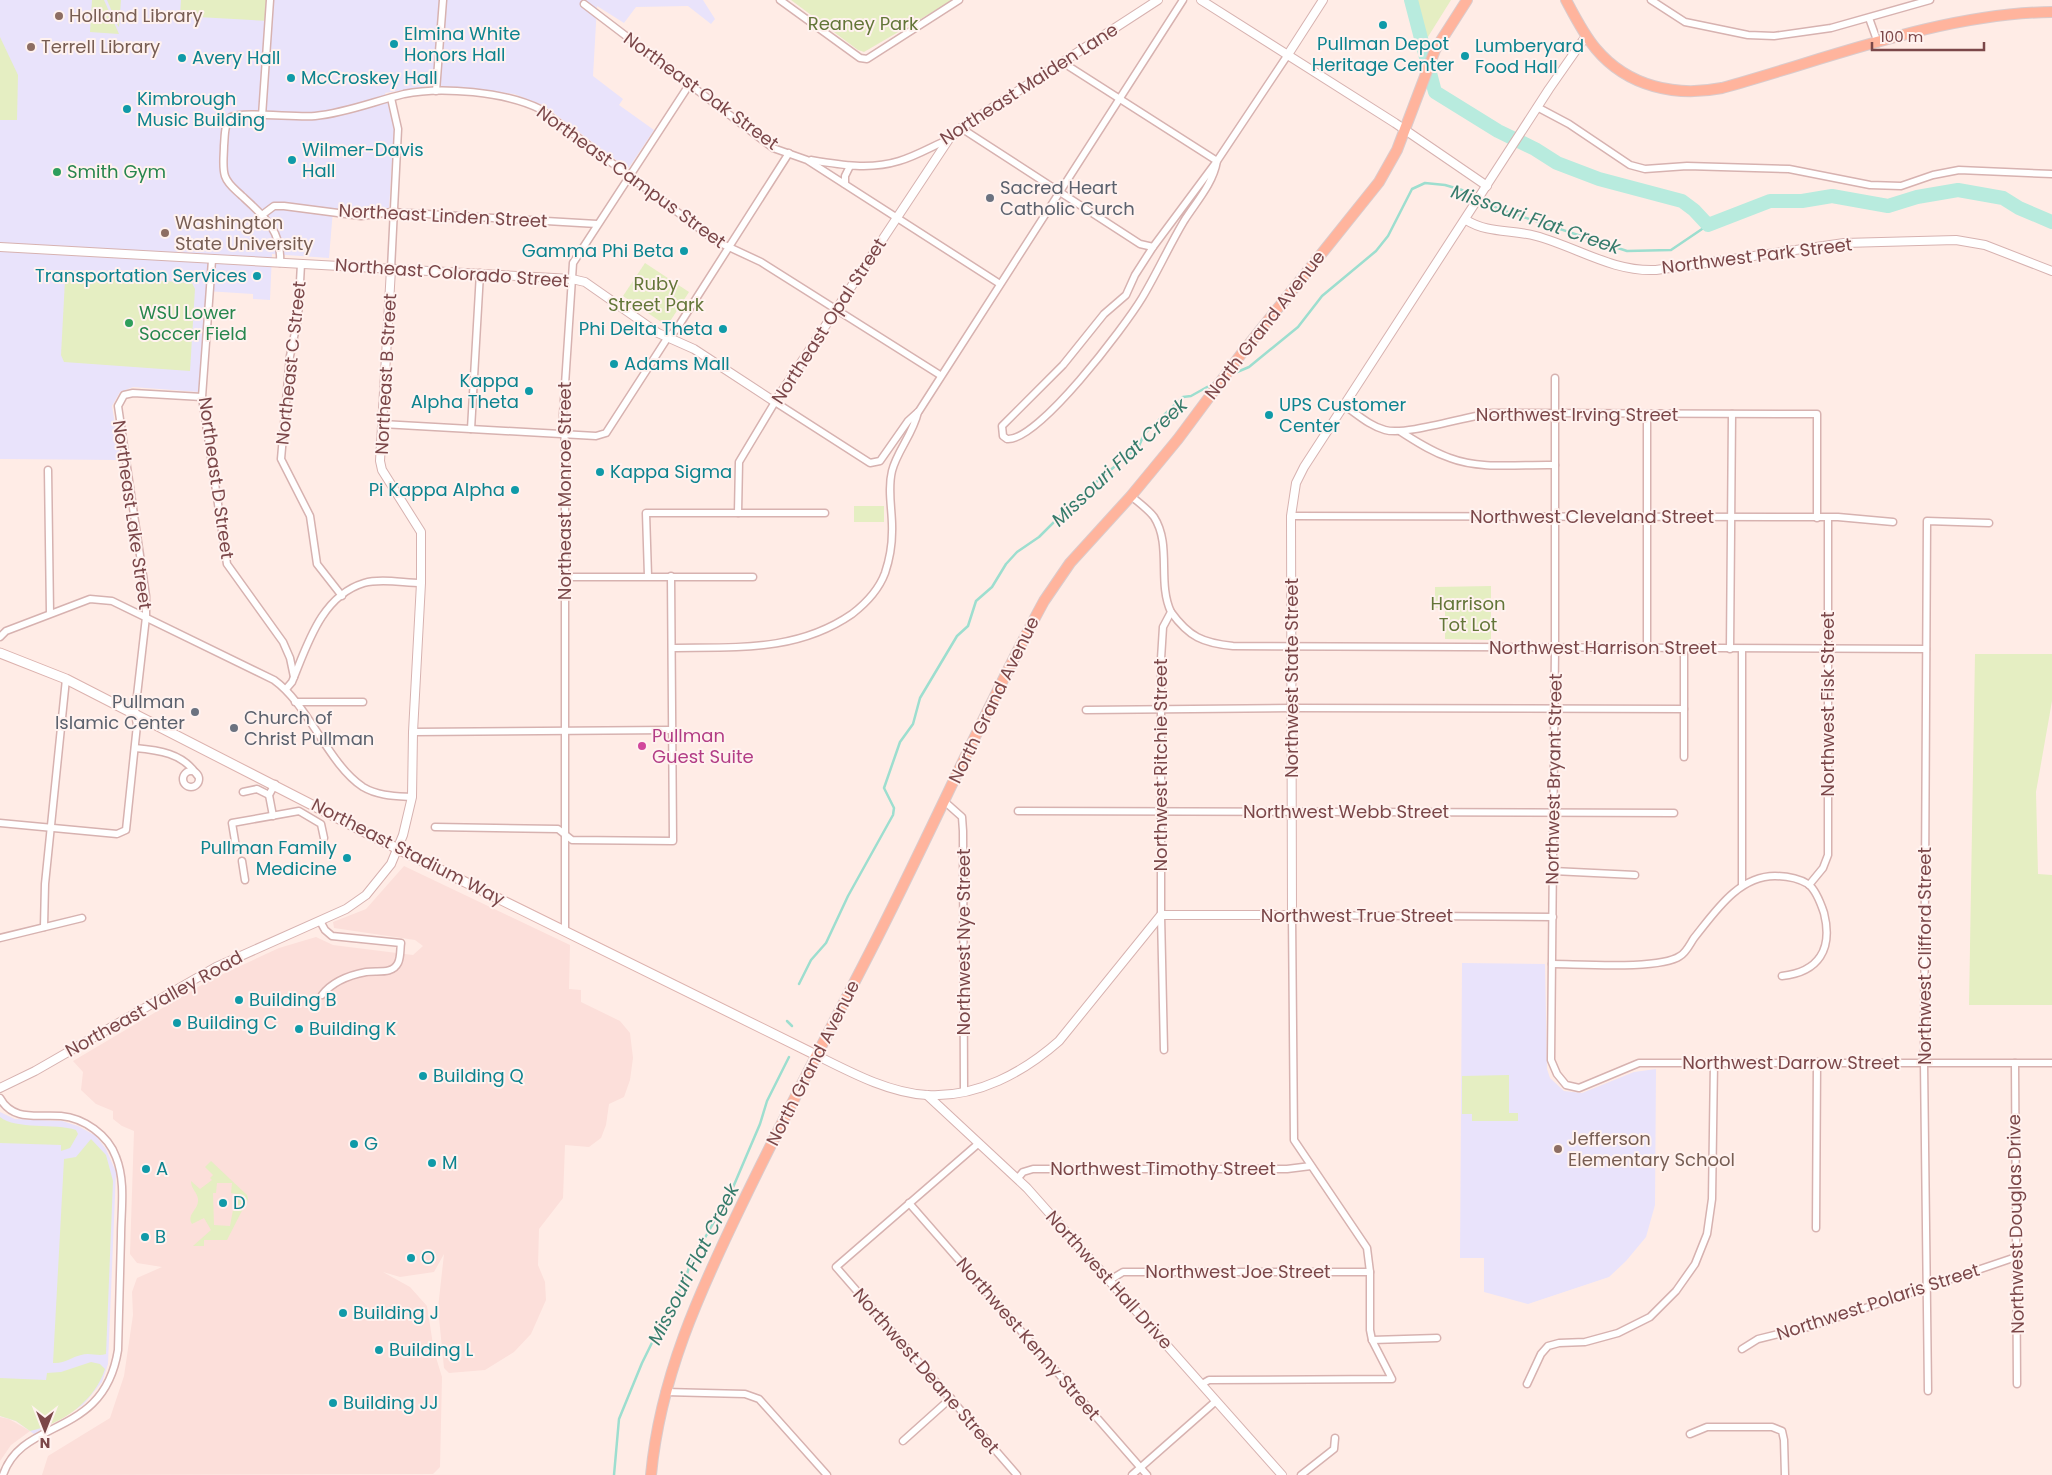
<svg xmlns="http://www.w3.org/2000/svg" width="2052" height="1475" viewBox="0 0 2052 1475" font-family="Poppins,sans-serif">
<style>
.residential{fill:#fcdfda}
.education{fill:#e9e3fb}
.green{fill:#e5eec2;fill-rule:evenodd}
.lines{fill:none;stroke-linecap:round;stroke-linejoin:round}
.stream{stroke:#9ddecf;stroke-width:2.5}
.river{stroke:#b8ebde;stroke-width:14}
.minor-casing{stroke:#d7b2b0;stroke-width:9}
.tertiary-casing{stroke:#d7b2b0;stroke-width:10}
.secondary-casing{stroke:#dcb2ae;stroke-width:11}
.primary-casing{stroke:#dacbcc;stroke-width:12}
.minor{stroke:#fff;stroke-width:6}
.tertiary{stroke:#fff;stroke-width:8}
.secondary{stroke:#fff;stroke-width:9}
.primary{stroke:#ffb49d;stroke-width:10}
.education-dot{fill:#8d6e63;stroke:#fff2ef;stroke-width:2}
.culture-dot{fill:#0f9aa8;stroke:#fff2ef;stroke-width:2}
.leisure-dot{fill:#2e9e5b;stroke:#fff2ef;stroke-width:2}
.worship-dot{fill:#6b7280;stroke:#fff2ef;stroke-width:2}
.hotel-dot{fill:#d1479c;stroke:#fff2ef;stroke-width:2}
.labels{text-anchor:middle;stroke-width:4;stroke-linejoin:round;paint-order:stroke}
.education-label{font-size:18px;fill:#785e54;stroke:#fff2ef;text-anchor:start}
.park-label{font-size:18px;fill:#637638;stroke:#fff2ef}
.culture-label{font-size:18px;fill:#0d838f;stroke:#fff2ef;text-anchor:start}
.street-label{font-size:18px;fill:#7b4749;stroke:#fff2ef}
.leisure-label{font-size:18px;fill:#27864d;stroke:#fff2ef;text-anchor:start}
.worship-label{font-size:18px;fill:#5b616d;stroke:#fff2ef;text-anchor:start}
.hotel-label{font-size:18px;fill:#b23c85;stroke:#fff2ef;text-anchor:start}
.water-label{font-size:19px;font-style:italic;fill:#367b6b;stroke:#fff2ef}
</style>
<rect width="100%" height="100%" fill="#ffece6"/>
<!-- residential -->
<g class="residential">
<polygon points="404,866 570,945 569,989 581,990 581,1002 620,1021 630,1033 633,1058 630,1080 624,1097 609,1104 606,1125 601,1138 589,1147 565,1145 563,1198 539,1229 538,1265 545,1282 546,1300 531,1334 514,1352 485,1370 449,1373 444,1368 438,1308 444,1254 434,1272 400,1277 383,1272 410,1287 427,1306 434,1351 442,1377 440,1467 433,1474 42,1475 48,1456 110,1418 124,1376 133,1315 132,1292 137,1278 162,1267 137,1263 130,1254 134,1131 122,1126 113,1119 113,1111 96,1104 81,1090 83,1072 73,1061 210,980 279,948 316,937 333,945 413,955 423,946 415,940 334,928 333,922 366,909"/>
<polygon points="0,1417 9,1419 30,1431 11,1445 0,1461"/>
</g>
<!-- education -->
<g class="education">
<polygon points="0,0 703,0 715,19 711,24 688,6 636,7 624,23 597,6 593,76 623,99 619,105 654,130 628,169 543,105 514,94 470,88 427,86 385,93 394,129 389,209 361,213 333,210 329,258 272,254 270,300 253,299 253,294 206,291 199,392 133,387 120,392 112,406 121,460 0,459"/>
<polygon points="1462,963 1545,964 1547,1069 1550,1078 1564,1091 1582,1093 1634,1072 1656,1069 1655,1205 1646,1237 1626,1261 1609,1277 1528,1304 1484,1292 1484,1258 1460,1258"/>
<polygon points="0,1112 15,1119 62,1121 78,1126 96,1136 106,1149 116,1172 108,1364 102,1382 83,1405 34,1434 16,1421 0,1416"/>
</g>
<!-- green -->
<g class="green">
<polygon points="92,0 104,0 119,34 90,32"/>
<polygon points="107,0 121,0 119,27 118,26"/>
<polygon points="181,0 270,0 269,21 180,16"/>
<polygon points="791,0 953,0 864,52 858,50"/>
<polygon points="1415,0 1451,0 1426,40"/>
<polygon points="0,37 18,75 17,120 0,120"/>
<polygon points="645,263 689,292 667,326 623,296"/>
<polygon points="72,274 192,283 195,289 190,371 64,362 61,355 65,280"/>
<rect x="854" y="506" width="30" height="16"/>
<polygon points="1491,586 1491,640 1445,639 1445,608 1435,608 1435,587"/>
<polygon points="1975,654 2052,654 2052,701 2036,792 2038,874 2052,875 2052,1005 1969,1005"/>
<polygon points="1509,1075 1509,1113 1518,1113 1518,1121 1472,1121 1472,1114 1462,1114 1462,1076"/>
<path d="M0 1117C16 1130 55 1123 76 1130L78 1134 70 1148 61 1151V1145L0 1143Z"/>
<path d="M91 1139 106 1155 113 1181 106 1354C98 1357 90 1352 81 1355 71 1357 65 1364 53 1363L64 1159 76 1157Z"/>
<path d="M211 1161 247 1195 248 1199 227 1240H204V1246H193L211 1230 204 1218 192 1224C186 1214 199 1210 198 1199 197 1192 191 1189 191 1181L200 1189 212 1180 210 1178 213 1175 205 1167ZM217 1183H232L231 1193 236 1194 230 1226 214 1225 213 1193H216Z"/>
<path d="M91 1362 100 1364 105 1369C95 1401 62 1424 30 1431L16 1421 0 1416V1378L46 1380 47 1373 61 1372Z"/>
</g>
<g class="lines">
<!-- stream -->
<g class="stream">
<polyline points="1230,375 1249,367 1298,327 1322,296 1376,251 1388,236 1412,189 1425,183 1445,185 1462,190 1499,209 1627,251 1671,250 1708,225"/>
<polyline points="799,984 811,960 826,943 848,896 893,815 894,808 884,788 900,742 913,724 920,698 957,636 968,626 976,601 992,587 1006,564 1017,552 1039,537 1082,494 1139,446 1144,434 1183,397 1191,396 1216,382"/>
<polyline points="787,1021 792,1026"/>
<polyline points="614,1475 619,1419 642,1363 674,1298 684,1284 690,1264 731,1192 760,1124 767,1101 789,1057"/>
</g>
<!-- river -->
<polyline class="river" points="1411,0 1435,92 1498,131 1535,149 1557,163 1599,179 1682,201 1694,210 1708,225 1770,201 1802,201 1832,196 1888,206 1917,197 1958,190 2003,198 2019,208 2052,222"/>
<defs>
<g id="minor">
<polyline points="780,0 860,58 867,59 959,0"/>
<polyline points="1651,0 1685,22 1748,35 1774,36 1831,28 1930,0"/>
<polyline points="584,4 773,148 807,160 1000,284"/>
<polyline points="1869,18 1878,43"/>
<polyline points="1062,62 1217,161"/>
<polyline points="436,91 443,0"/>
<polyline points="1537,107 1569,124 1630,165 1645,169 1687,166 1789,169 1870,185 1901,186 1933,175 1959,170 2052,174"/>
<polyline points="262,116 270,0"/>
<polyline points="961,128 1140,244 1153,247"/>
<path d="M811 160C841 165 870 170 899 161 916 156 933 146 949 139"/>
<path d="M1217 161C1213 184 1196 202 1184 221 1169 246 1157 273 1142 298 1125 326 1038 442 1007 439L1003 436 1002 426 1063 365 1104 314 1126 295 1135 275 1153 247 1217 161 1287 56"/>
<polyline points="845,184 845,176 850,166"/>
<polyline points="262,215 274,206 284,206 361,216 392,212 597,224"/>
<polyline points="212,260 202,397 227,564 283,642 290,658 294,677"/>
<path d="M280 263C282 231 265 217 242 196 236 190 228 185 225 176 222 167 224 155 224 146 225 135 224 125 231 117 242 111 298 118 315 116 346 113 375 101 404 94 441 86 506 92 540 109L716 241 761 262 940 375"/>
<polyline points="301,264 298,318 290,356 281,459 310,516 317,564 342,596"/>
<polyline points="391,269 398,129 391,98"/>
<polyline points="1555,378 1555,648 1551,1060 1557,1074 1566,1085 1579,1088 1639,1063 2052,1063"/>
<path d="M1345 406C1358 415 1370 426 1385 430 1406 436 1466 416 1493 413L1817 414V518"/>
<polyline points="1647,415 1647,648"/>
<polyline points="382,424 596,436 606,433 668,337 676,330 789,153"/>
<polyline points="471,429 480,273"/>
<path d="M1401 432C1417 442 1432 452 1450 458 1481 470 1522 464 1555 465"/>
<polyline points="48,470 50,613"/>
<path d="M1131 496C1138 502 1148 509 1154 517 1172 545 1157 582 1171 612L1163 627 1161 659V915L1164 1050"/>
<polyline points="738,513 739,462 775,402 870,463 880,461 908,421 919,411 1183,0"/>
<polyline points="1291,516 1838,517 1893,522"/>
<polyline points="648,576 646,513 825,513"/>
<polyline points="565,577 753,577"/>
<path d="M1171 612C1189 637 1203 643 1233 646L1926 649"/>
<path d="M0 637 6 631 90 599 112 601 274 680C309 705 328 764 363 787 378 796 395 796 412 797"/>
<path d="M672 648C736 647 797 652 852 614 865 604 879 589 885 573 889 561 892 545 892 532 893 513 887 491 892 471 897 451 913 434 918 412"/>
<polyline points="1730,649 1732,414"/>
<path d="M286 689 292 682C307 646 321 596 364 583 381 578 404 583 421 583"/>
<polyline points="295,702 363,702"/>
<polyline points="1086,710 1292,708 1684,709"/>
<polyline points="413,732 671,730"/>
<path d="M135 748C158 750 183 753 197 775"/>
<polyline points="1684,757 1684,648"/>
<circle cx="191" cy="779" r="8"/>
<polyline points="243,792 257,789 269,795"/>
<polyline points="944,801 962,817 963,831 964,1090"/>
<polyline points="1018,811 1674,813"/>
<polyline points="273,816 269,795 275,784"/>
<polyline points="0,823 117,834 126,830 137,725 135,713 146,617 146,596 118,406 124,395 133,393 202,397"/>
<polyline points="435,827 558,829 572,840 673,841 671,576"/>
<polyline points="236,847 232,823 299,811 321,824 324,838"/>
<polyline points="242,861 245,880"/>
<polyline points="1553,871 1635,875"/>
<polyline points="1742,885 1742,649"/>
<polyline points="1809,885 1823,868 1828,855 1828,518"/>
<path d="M320 921 325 930 332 936 401 943C400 949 401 957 398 963 392 975 377 970 366 972 350 975 332 982 322 995"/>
<polyline points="44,927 45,884 66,679"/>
<polyline points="565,931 565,445 563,415 573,263 689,85"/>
<polyline points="0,938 82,918"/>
<path d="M1552 964C1579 964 1660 970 1680 956 1686 953 1690 944 1694 938 1715 912 1738 876 1775 876 1786 876 1798 878 1808 884 1815 889 1821 904 1824 913 1833 949 1819 972 1782 976"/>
<polyline points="2015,1063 2017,1384"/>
<path d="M0 1098C13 1122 38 1114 61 1116 84 1118 108 1135 116 1157 126 1182 121 1210 121 1236 120 1274 119 1312 118 1350 104 1439 22 1417 3 1475"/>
<polyline points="979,1143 836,1267 1017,1475"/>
<polyline points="1018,1178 1023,1172 1033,1169 1287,1169 1311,1166"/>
<polyline points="909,1203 1147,1475"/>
<polyline points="1816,1228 1817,1062"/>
<polyline points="1110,1280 1123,1272 1370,1272"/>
<polyline points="1372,1340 1437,1338"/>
<polyline points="1742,1349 1758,1339 1812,1326 2016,1257"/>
<polyline points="1202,1384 1209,1380 1392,1379 1372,1340 1370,1330 1370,1272 1367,1248 1294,1140 1292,915 1553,917"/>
<polyline points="1527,1384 1541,1354 1548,1346 1559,1343 1585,1342 1618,1333 1650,1317 1676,1291 1695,1264 1707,1234 1712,1199 1714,1062"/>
<polyline points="1928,1391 1924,1063 1927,521 1989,523"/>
<polyline points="665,1392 745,1394 759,1399 827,1475"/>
<polyline points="1690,1434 1707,1427 1772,1427 1782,1431 1784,1440 1785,1475"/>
<polyline points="903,1441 951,1398"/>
<polyline points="1132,1475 1216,1401"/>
<polyline points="1301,1475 1334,1449 1335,1438"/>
</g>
<g id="tertiary">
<polyline points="1201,0 1395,123 1487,186"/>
<polyline points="1287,56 1323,0"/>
<path d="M1466 220C1489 234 1510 229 1536 236 1577 247 1612 272 1656 270L1844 243 1956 240 1985 245 2052 271"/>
<polyline points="0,247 572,279 585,282 658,333 694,349 775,402 949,139 961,128 1158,0"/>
<path d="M816 1055C850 1072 889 1093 927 1095 977 1098 1024 1072 1059 1041L1161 915H1292L1291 516 1296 483 1304 467 1549 89 1586 36"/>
<polyline points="0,1088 35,1071 216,967 346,909 366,895 391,864 403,835 412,797 413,732 421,583 421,532 382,470 380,461 391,269"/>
<polyline points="927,1095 1027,1188 1282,1475"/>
</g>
<polyline id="secondary" points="0,653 66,679 398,849 816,1055"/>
<g id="primary">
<path d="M1566 0C1575 17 1584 35 1596 49 1628 87 1676 97 1722 88 1827 59 1943 13 2052 12"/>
<path d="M651 1475C660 1378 699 1293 741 1206 782 1120 827 1036 870 952 930 835 982 715 1044 601L1070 563 1131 496 1178 439 1242 353 1379 182 1397 150 1435 50 1467 0"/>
</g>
</defs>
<!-- minor casing -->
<use href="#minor" class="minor-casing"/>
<!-- tertiary casing -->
<use href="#tertiary" class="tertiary-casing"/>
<!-- secondary casing -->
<use href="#secondary" class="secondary-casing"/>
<!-- primary casing -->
<use href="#primary" class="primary-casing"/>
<!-- minor -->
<use href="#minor" class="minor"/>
<!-- tertiary -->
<use href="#tertiary" class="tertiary"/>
<!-- secondary -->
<use href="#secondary" class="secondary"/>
<!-- primary -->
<use href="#primary" class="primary"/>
</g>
<!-- markers -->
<g class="education-dot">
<circle cx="59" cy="16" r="5"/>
<circle cx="31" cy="47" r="5"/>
<circle cx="165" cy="233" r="5"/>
<circle cx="1558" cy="1149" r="5"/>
</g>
<g class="culture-dot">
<circle cx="1383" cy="25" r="5"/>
<circle cx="394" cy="44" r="5"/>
<circle cx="1465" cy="56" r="5"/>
<circle cx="182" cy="58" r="5"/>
<circle cx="291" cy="78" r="5"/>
<circle cx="127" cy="109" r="5"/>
<circle cx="292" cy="160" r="5"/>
<circle cx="684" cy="251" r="5"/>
<circle cx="257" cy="276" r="5"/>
<circle cx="723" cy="329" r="5"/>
<circle cx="614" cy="364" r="5"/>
<circle cx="529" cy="391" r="5"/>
<circle cx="1269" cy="415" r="5"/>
<circle cx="600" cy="472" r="5"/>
<circle cx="515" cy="490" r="5"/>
<circle cx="347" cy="858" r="5"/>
<circle cx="239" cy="1000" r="5"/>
<circle cx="177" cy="1023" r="5"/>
<circle cx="299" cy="1029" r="5"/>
<circle cx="423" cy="1076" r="5"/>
<circle cx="354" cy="1144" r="5"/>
<circle cx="432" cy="1163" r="5"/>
<circle cx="146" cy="1169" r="5"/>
<circle cx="223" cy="1203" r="5"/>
<circle cx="145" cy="1237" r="5"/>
<circle cx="411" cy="1258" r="5"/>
<circle cx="343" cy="1313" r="5"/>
<circle cx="379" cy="1350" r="5"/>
<circle cx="333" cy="1403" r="5"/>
</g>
<g class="leisure-dot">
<circle cx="57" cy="172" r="5"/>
<circle cx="129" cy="323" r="5"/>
</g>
<g class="worship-dot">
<circle cx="990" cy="198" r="5"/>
<circle cx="195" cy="712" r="5"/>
<circle cx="234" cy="728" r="5"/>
</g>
<circle class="hotel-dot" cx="642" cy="746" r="5"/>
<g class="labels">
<!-- education labels -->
<g class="education-label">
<text x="69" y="22">Holland Library</text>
<text x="41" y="53">Terrell Library</text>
<text x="175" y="229">Washington<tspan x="175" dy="21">State University</tspan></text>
<text x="1568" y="1145">Jefferson<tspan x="1568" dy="21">Elementary School</tspan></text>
</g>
<!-- park labels -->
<g class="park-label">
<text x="863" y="30">Reaney Park</text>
<text x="656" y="290">Ruby<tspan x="656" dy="21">Street Park</tspan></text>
<text x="1468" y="610">Harrison<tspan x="1468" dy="21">Tot Lot</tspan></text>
</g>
<!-- culture labels -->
<g class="culture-label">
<text x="404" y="40">Elmina White<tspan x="404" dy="21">Honors Hall</tspan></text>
<text x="1383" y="50" text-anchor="middle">Pullman Depot<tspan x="1383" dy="21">Heritage Center</tspan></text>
<text x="1475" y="52">Lumberyard<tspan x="1475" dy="21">Food Hall</tspan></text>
<text x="192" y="64">Avery Hall</text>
<text x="301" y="84">McCroskey Hall</text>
<text x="137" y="105">Kimbrough<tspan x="137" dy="21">Music Building</tspan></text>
<text x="302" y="156">Wilmer-Davis<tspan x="302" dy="21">Hall</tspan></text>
<text x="674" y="257" text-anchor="end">Gamma Phi Beta</text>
<text x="247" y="282" text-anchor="end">Transportation Services</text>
<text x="713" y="335" text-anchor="end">Phi Delta Theta</text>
<text x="624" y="370">Adams Mall</text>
<text x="519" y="387" text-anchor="end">Kappa<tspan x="519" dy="21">Alpha Theta</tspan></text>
<text x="1279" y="411">UPS Customer<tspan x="1279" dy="21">Center</tspan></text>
<text x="610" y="478">Kappa Sigma</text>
<text x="505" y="496" text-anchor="end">Pi Kappa Alpha</text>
<text x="337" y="854" text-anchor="end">Pullman Family<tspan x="337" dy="21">Medicine</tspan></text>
<text x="249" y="1006">Building B</text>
<text x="187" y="1029">Building C</text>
<text x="309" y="1035">Building K</text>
<text x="433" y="1082">Building Q</text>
<text x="364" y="1150">G</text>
<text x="442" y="1169">M</text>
<text x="156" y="1175">A</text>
<text x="233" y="1209">D</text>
<text x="155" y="1243">B</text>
<text x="421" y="1264">O</text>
<text x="353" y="1319">Building J</text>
<text x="389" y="1356">Building L</text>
<text x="343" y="1409">Building JJ</text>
</g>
<!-- street labels -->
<g class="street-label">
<text transform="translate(1029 84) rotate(-33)" y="6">Northeast Maiden Lane</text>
<text transform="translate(701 91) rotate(36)" y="6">Northeast Oak Street</text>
<text transform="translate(631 177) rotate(36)" y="6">Northeast Campus Street</text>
<text transform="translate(443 216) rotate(3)" y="6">Northeast Linden Street</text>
<text transform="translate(1757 256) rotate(-7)" y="6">Northwest Park Street</text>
<text transform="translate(452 273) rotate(4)" y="6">Northeast Colorado Street</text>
<text transform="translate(829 321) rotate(-57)" y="6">Northeast Opal Street</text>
<text transform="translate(1265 325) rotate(-52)" y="6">North Grand Avenue</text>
<text transform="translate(291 363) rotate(-84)" y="6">Northeast C Street</text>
<text transform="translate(386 374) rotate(-87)" y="6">Northeast B Street</text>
<text x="1577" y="421">Northwest Irving Street</text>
<text transform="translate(216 478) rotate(82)" y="6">Northeast D Street</text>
<text transform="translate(565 491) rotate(-90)" y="6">Northeast Monroe Street</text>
<text transform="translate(132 515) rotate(82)" y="6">Northeast Lake Street</text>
<text x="1592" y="523">Northwest Cleveland Street</text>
<text x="1603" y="654">Northwest Harrison Street</text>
<text transform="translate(1292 678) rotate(-90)" y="6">Northwest State Street</text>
<text transform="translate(994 700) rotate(-64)" y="6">North Grand Avenue</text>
<text transform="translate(1828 704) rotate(-90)" y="6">Northwest Fisk Street</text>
<text transform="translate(1161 765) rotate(-90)" y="6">Northwest Ritchie Street</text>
<text transform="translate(1554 779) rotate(-89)" y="6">Northwest Bryant Street</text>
<text x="1346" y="818">Northwest Webb Street</text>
<text transform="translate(408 852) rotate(27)" y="6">Northeast Stadium Way</text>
<text x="1357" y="922">Northwest True Street</text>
<text transform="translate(964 942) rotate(-90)" y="6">Northwest Nye Street</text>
<text transform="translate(1925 956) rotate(-90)" y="6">Northwest Clifford Street</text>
<text transform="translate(154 1004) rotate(-29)" y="6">Northeast Valley Road</text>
<text transform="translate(813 1063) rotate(-63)" y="6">North Grand Avenue</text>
<text x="1791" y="1069">Northwest Darrow Street</text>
<text x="1163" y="1175">Northwest Timothy Street</text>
<text transform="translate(2016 1224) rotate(-91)" y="6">Northwest Douglas Drive</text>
<text x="1238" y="1278">Northwest Joe Street</text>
<text transform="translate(1109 1280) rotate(48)" y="6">Northwest Hall Drive</text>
<text transform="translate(1878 1302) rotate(-18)" y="6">Northwest Polaris Street</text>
<text transform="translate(1028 1339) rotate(49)" y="6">Northwest Kenny Street</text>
<text transform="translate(926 1371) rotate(49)" y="6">Northwest Deane Street</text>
</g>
<!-- leisure labels -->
<g class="leisure-label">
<text x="67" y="178">Smith Gym</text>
<text x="139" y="319">WSU Lower<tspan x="139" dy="21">Soccer Field</tspan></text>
</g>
<!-- worship labels -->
<g class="worship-label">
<text x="1000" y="194">Sacred Heart<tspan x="1000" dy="21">Catholic Curch</tspan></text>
<text x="185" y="708" text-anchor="end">Pullman<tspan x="185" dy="21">Islamic Center</tspan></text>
<text x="244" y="724">Church of<tspan x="244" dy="21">Christ Pullman</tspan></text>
</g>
<!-- hotel labels -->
<g class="hotel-label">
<text x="652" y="742">Pullman<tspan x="652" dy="21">Guest Suite</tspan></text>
</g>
<!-- water labels -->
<g class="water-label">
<text transform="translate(1536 219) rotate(19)" y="7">Missouri Flat Creek</text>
<text transform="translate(1119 462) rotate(-43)" y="7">Missouri Flat Creek</text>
<text transform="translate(693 1264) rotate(-63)" y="7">Missouri Flat Creek</text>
</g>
</g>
<!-- north arrow -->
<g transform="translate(45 1430) rotate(180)" stroke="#fff2ef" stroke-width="4" paint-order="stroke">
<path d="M0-4L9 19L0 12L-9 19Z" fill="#7b4749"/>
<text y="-8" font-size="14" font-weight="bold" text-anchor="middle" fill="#7b4749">N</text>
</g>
<!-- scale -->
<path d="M1872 42v8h112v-8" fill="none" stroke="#7b4749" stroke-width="2.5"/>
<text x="1880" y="42" font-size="15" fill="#7b4749" stroke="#fff2ef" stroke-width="4" paint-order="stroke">100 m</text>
</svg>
